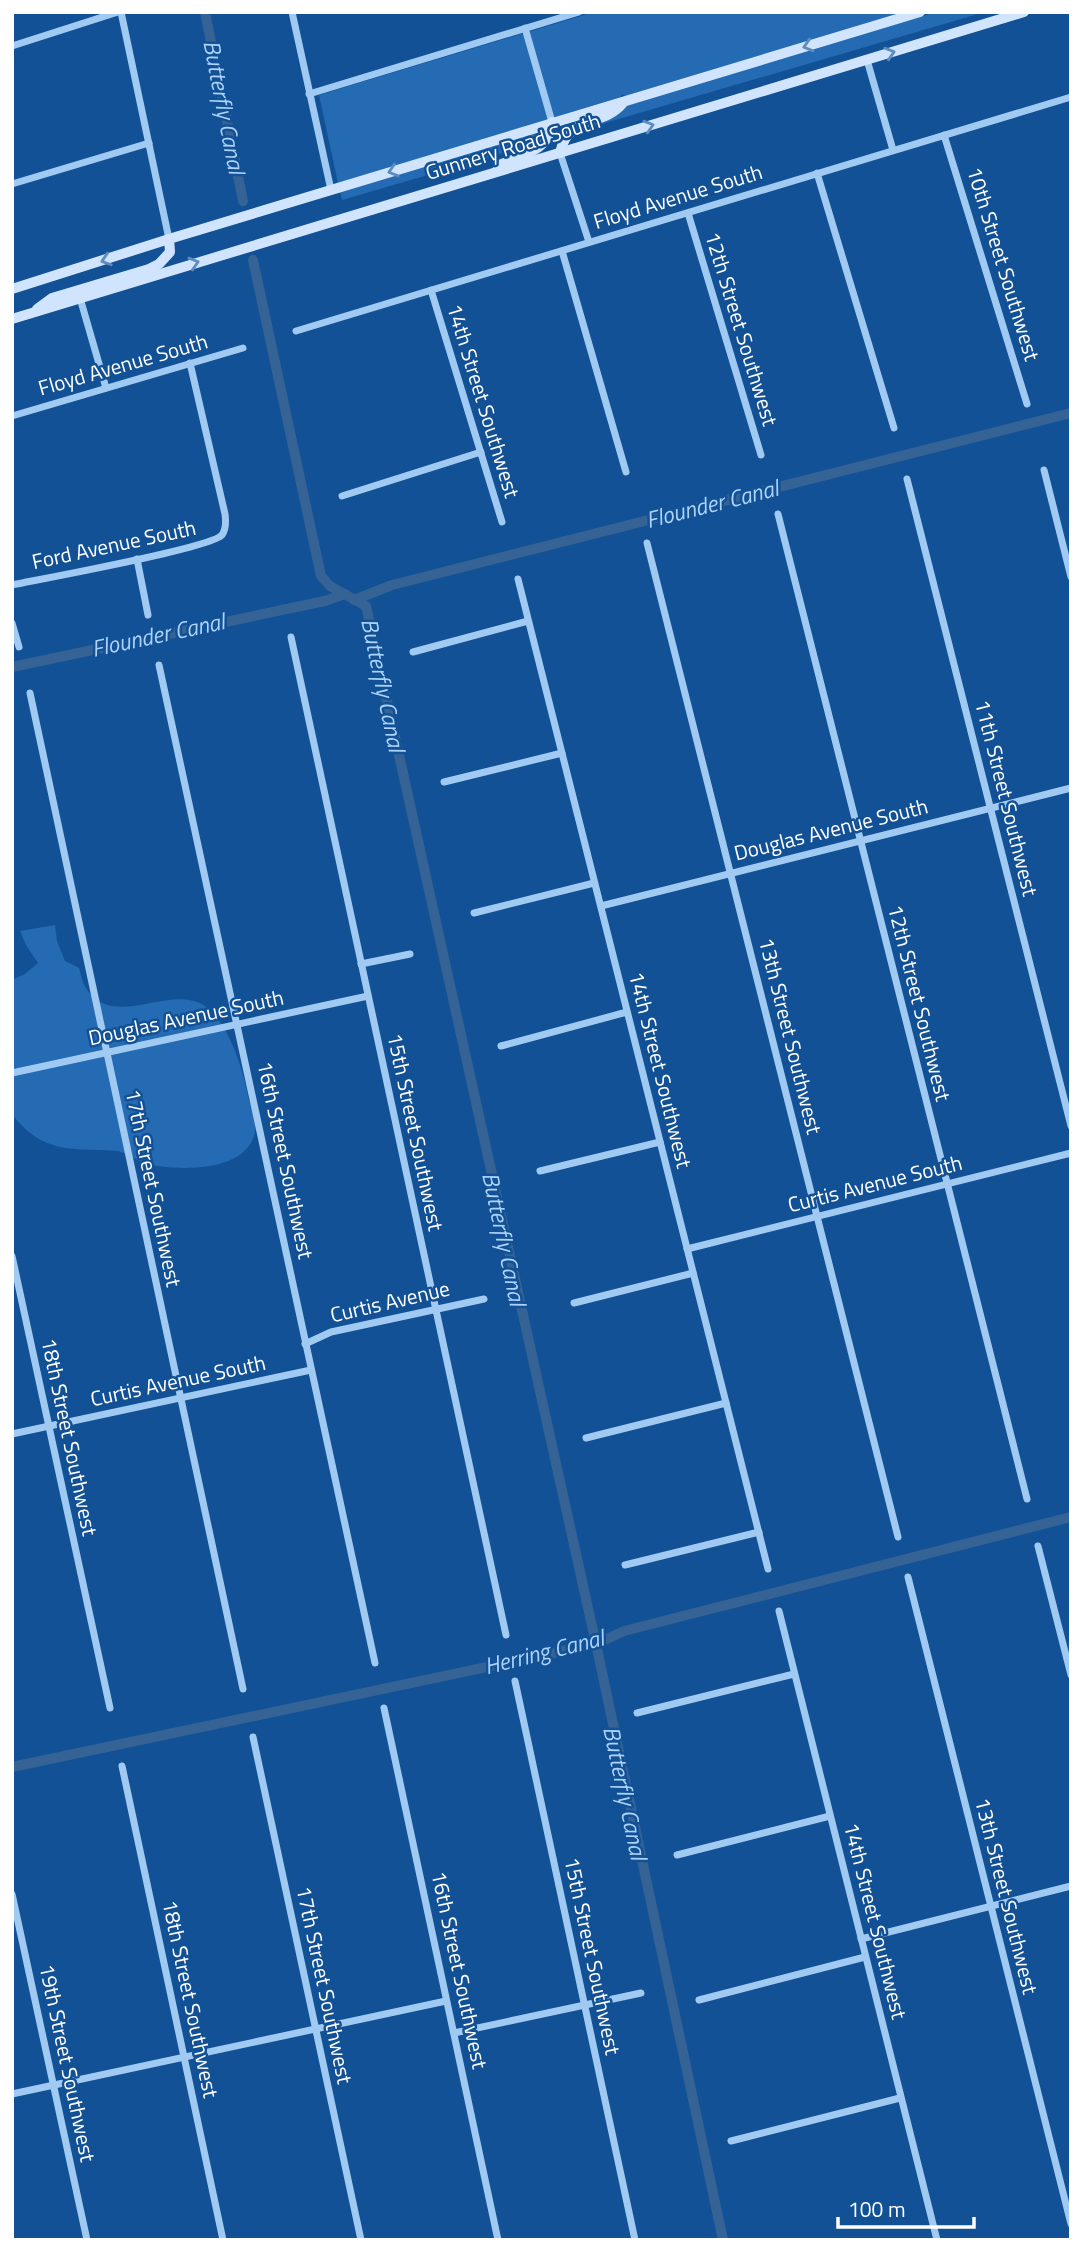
<svg xmlns="http://www.w3.org/2000/svg" width="1083" height="2252" viewBox="0 0 1083 2252" font-family="'Titillium Web',sans-serif">
<style>
.green{fill:#246bb4}
.lines{fill:none;stroke-linecap:round;stroke-linejoin:round}
.canal{stroke:#356395;stroke-width:10}
.street{stroke:#a1caf3;stroke-width:7}
.secondary{stroke:#d0e5fd;stroke-width:10}
.oneway{stroke:#5e8cbf}
.labels{text-anchor:middle;stroke-width:5;stroke-linejoin:round;paint-order:stroke}
.street-label{font-size:21px;fill:#fff;stroke:#125195}
.water-label{font-size:23px;font-style:italic;fill:#add3fa;stroke:#125195}
</style>
<rect width="100%" height="100%" fill="#125195"/>
<!-- green -->
<g class="green">
<polygon points="594,12 903,12 625,96 622,94 621,97 338,183 319,95"/>
<polygon points="936,12 985,12 581,130 613,118 628,105"/>
<polygon points="546,129 537,143 342,200 340,192"/>
<path d="M55 925 57 941 65 961 79 968C81 974 82 982 86 988 115 1035 179 974 213 1013 232 1035 242 1067 248 1096 250 1106 257 1122 255 1132 247 1173 178 1171 147 1164 137 1161 129 1154 118 1151 73 1148 43 1155 12 1114V980L25 974 38 963 26 945 20 931Z"/>
</g>
<g class="lines">
<!-- canal -->
<g class="canal">
<polyline points="205,12 243,201"/>
<polyline points="253,260 321,576 330,586 366,606 596,1644 723,2240"/>
<polyline points="354,600 392,585 1071,413"/>
<polyline points="12,667 325,601 345,594"/>
<polyline points="12,1767 596,1644 624,1631 1071,1517"/>
</g>
<!-- street -->
<g class="street">
<polyline points="121,12 169,239"/>
<polyline points="292,12 331,190"/>
<polyline points="525,28 552,122"/>
<polyline points="12,46 118,12"/>
<polyline points="867,60 893,150"/>
<polyline points="309,94 579,12"/>
<polyline points="944,135 1027,404"/>
<polyline points="560,153 589,242"/>
<polyline points="817,173 894,428"/>
<polyline points="12,184 149,143"/>
<polyline points="688,213 761,455"/>
<polyline points="562,251 626,472"/>
<polyline points="431,290 502,522"/>
<polyline points="80,298 106,388"/>
<polyline points="296,331 1071,97"/>
<polyline points="12,416 243,348"/>
<polyline points="1044,470 1071,577"/>
<polyline points="907,479 1071,1126"/>
<polyline points="342,496 481,452"/>
<polyline points="778,514 1027,1499"/>
<polyline points="647,543 898,1537"/>
<polyline points="137,559 148,615"/>
<polyline points="518,579 768,1569"/>
<path d="M12 585C41 579 211 548 222 535 226 529 226 521 225 514L190 363"/>
<polyline points="12,623 19,647"/>
<polyline points="291,637 506,1635"/>
<polyline points="413,652 528,621"/>
<polyline points="159,665 375,1663"/>
<polyline points="30,693 243,1689"/>
<polyline points="444,782 562,753"/>
<polyline points="601,906 1071,788"/>
<polyline points="474,913 594,883"/>
<polyline points="361,964 410,954"/>
<polyline points="501,1046 627,1012"/>
<polyline points="12,1073 368,996"/>
<polyline points="540,1171 660,1142"/>
<polyline points="687,1249 1071,1153"/>
<polyline points="12,1256 110,1708"/>
<polyline points="574,1303 693,1273"/>
<polyline points="305,1344 331,1332 484,1299"/>
<polyline points="12,1434 311,1370"/>
<polyline points="586,1438 726,1403"/>
<polyline points="1038,1546 1071,1675"/>
<polyline points="625,1565 759,1532"/>
<polyline points="908,1577 1071,2224"/>
<polyline points="779,1611 937,2240"/>
<polyline points="515,1681 635,2240"/>
<polyline points="384,1708 498,2240"/>
<polyline points="637,1713 794,1674"/>
<polyline points="253,1737 361,2240"/>
<polyline points="122,1766 223,2240"/>
<polyline points="677,1855 830,1816"/>
<polyline points="12,1894 87,2240"/>
<polyline points="861,1939 1071,1886"/>
<polyline points="699,2000 865,1957"/>
<polyline points="454,2033 641,1993"/>
<polyline points="12,2094 446,2001"/>
<polyline points="731,2141 900,2098"/>
</g>
<!-- secondary -->
<g class="secondary">
<path d="M560 153C568 114 603 128 623 103"/>
<path d="M498 169 502 164C524 155 550 150 552 122"/>
<polyline points="12,289 169,239 920,12"/>
<polyline points="37,309 52,298 149,269 159,264 170,252 169,239"/>
<polyline points="12,319 1024,12"/>
</g>
</g>
<!-- one-way arrows -->
<defs><path id="oneway-chevron" d="M-2-3.5L2.5 0L-2 3.5" fill="none" stroke-width="1.6" stroke-linecap="round" stroke-linejoin="round" transform="scale(1.75)"/></defs>
<g class="oneway">
<use href="#oneway-chevron" transform="translate(808 46) rotate(163)"/>
<use href="#oneway-chevron" transform="translate(890 53) rotate(-17)"/>
<use href="#oneway-chevron" transform="translate(649 126) rotate(-17)"/>
<use href="#oneway-chevron" transform="translate(393 171) rotate(163)"/>
<use href="#oneway-chevron" transform="translate(106 260) rotate(162)"/>
<use href="#oneway-chevron" transform="translate(194 263) rotate(-17)"/>
</g>
<g class="labels">
<!-- street labels -->
<g class="street-label">
<text transform="translate(513 147) rotate(-17)" y="7">Gunnery Road South</text>
<text transform="translate(678 197) rotate(-17)" y="7">Floyd Avenue South</text>
<text transform="translate(1003 264) rotate(73)" y="7">10th Street Southwest</text>
<text transform="translate(741 329) rotate(73)" y="7">12th Street Southwest</text>
<text transform="translate(123 365) rotate(-16)" y="7">Floyd Avenue South</text>
<text transform="translate(483 401) rotate(73)" y="7">14th Street Southwest</text>
<text transform="translate(114 545) rotate(-12)" y="7">Ford Avenue South</text>
<text transform="translate(1006 798) rotate(76)" y="7">11th Street Southwest</text>
<text transform="translate(831 830) rotate(-14)" y="7">Douglas Avenue South</text>
<text transform="translate(919 1003) rotate(76)" y="7">12th Street Southwest</text>
<text transform="translate(186 1018) rotate(-12)" y="7">Douglas Avenue South</text>
<text transform="translate(790 1036) rotate(76)" y="7">13th Street Southwest</text>
<text transform="translate(660 1070) rotate(76)" y="7">14th Street Southwest</text>
<text transform="translate(415 1132) rotate(78)" y="7">15th Street Southwest</text>
<text transform="translate(285 1160) rotate(78)" y="7">16th Street Southwest</text>
<text transform="translate(875 1184) rotate(-14)" y="7">Curtis Avenue South</text>
<text transform="translate(153 1188) rotate(78)" y="7">17th Street Southwest</text>
<text transform="translate(390 1302) rotate(-13)" y="7">Curtis Avenue</text>
<text transform="translate(178 1381) rotate(-12)" y="7">Curtis Avenue South</text>
<text transform="translate(69 1437) rotate(78)" y="7">18th Street Southwest</text>
<text transform="translate(1006 1896) rotate(76)" y="7">13th Street Southwest</text>
<text transform="translate(875 1921) rotate(76)" y="7">14th Street Southwest</text>
<text transform="translate(592 1956) rotate(78)" y="7">15th Street Southwest</text>
<text transform="translate(459 1970) rotate(78)" y="7">16th Street Southwest</text>
<text transform="translate(324 1985) rotate(78)" y="7">17th Street Southwest</text>
<text transform="translate(190 1999) rotate(78)" y="7">18th Street Southwest</text>
<text transform="translate(67 2063) rotate(78)" y="7">19th Street Southwest</text>
</g>
<!-- water labels -->
<g class="water-label">
<text transform="translate(224 107) rotate(79)" y="8">Butterfly Canal</text>
<text transform="translate(712 504) rotate(-14)" y="8">Flounder Canal</text>
<text transform="translate(158 635) rotate(-12)" y="8">Flounder Canal</text>
<text transform="translate(383 685) rotate(78)" y="8">Butterfly Canal</text>
<text transform="translate(504 1239) rotate(78)" y="8">Butterfly Canal</text>
<text transform="translate(544 1652) rotate(-14)" y="8">Herring Canal</text>
<text transform="translate(625 1793) rotate(78)" y="8">Butterfly Canal</text>
</g>
</g>
<!-- border -->
<rect width="1083" height="2252" fill="none" stroke="#ffffff" stroke-width="28"/>
<!-- scale -->
<path d="M838 2217v10h136v-10" fill="none" stroke="#ffffff" stroke-width="3.5"/>
<text x="848" y="2217" font-size="21" fill="#ffffff" stroke="#125195" stroke-width="5" paint-order="stroke">100 m</text>
</svg>
